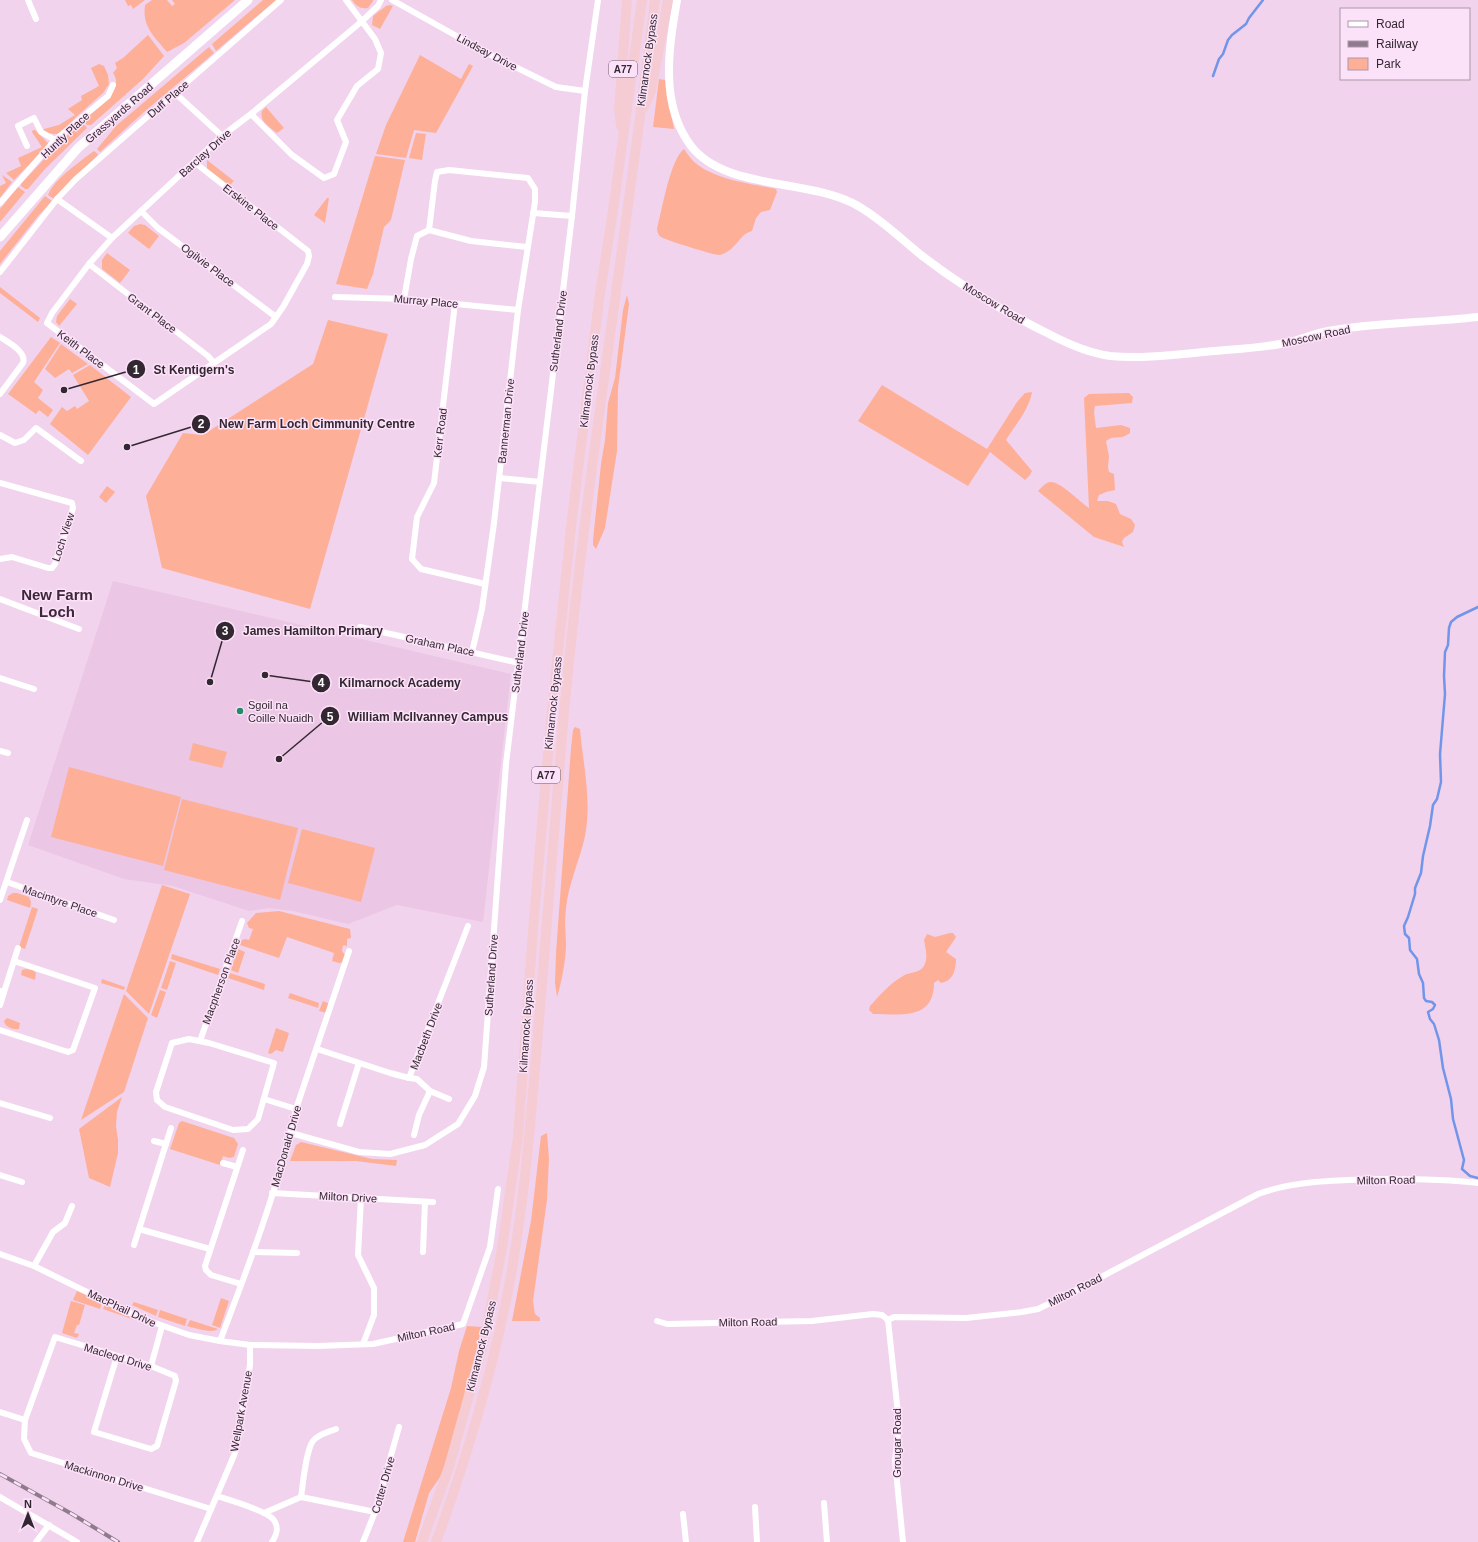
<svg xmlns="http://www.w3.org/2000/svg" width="1478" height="1542" viewBox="0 0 1478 1542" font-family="Arial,sans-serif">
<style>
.built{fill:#ebc6e5}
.green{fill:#feaf97}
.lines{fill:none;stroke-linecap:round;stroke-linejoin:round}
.stream{stroke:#7195e8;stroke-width:2.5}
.minor{stroke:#fff;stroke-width:6}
.tertiary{stroke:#fff;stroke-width:8}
.secondary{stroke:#fff;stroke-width:9}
.trunk{stroke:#f6ccd4;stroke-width:10}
.rail-casing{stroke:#907b8d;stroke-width:4}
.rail{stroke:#fce2f8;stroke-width:2.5;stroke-dasharray:8;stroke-linecap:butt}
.poi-dot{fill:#238b68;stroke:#fce2f8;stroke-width:1.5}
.labels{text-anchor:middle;stroke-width:3;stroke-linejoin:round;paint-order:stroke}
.shield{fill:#fce2f8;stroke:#6f5f6d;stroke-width:1}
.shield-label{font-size:10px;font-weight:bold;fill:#332731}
.street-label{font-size:11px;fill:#332731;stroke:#fce2f8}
.poi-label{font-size:11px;fill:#332731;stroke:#fce2f8;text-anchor:start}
.district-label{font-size:15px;font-weight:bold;fill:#3e263b;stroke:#fce2f8}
.leader{fill:none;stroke:#332731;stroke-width:1.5}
.callout-dot{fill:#332731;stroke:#fce2f8;stroke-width:1.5}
.mark-label{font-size:12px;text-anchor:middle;font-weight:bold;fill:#fff}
.callout-label{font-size:12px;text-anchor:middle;font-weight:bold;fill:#332731;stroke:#fce2f8;stroke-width:3;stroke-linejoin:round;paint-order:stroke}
</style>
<rect width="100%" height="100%" fill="#f2d3ed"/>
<!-- built -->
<polygon class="built" points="113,581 511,674 483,922 397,905 348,924 293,911 269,908 249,911 173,886 124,879 28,845"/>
<!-- green -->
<g class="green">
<polygon points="125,0 145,0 133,9 131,5 128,6"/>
<path d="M152 0H167L172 6 175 4 172 0H235L184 43 167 52C154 36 142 27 145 5Z"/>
<polygon points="263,0 276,0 216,51 212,44"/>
<path d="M352 0H373V1L368 8C360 9 356 6 352 0Z"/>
<polygon points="390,5 393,6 380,29 372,25 373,16 386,6"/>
<path d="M148 35 164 56 143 79 91 125H87L83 120C95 110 126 90 113 73L117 68 115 63 123 58Z"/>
<polygon points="209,47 214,53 144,112 100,152 97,149 116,126"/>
<polygon points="420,55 461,79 469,64 473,66 436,133 414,130 406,158 376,154 386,125"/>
<polygon points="99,64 104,66 108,75 109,84 103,93 76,117 61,133 56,134 44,133 42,131 44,129 59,125 75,115 68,109 82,100 81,96 99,86 91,68"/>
<polygon points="659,79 665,80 667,85 669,105 674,129 653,127"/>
<path d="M266 107 284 128 277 133C270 127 259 122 262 111Z"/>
<polygon points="82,122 87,128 86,129 45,169 28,189 25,189 21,186 21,184 61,141"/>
<polygon points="33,130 35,130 49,144 14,180 6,173 21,166 18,158 42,147 32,132"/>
<polygon points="416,133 426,134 422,160 409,158"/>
<path d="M684 149C688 155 692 161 698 165 718 180 752 184 776 189L777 192 770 210 761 212 756 218 752 231C749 232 746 233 744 235 737 242 730 253 720 255 717 256 665 240 661 237 658 235 658 233 657 229 662 210 670 160 684 149Z"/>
<path d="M94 151 98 154 97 156 54 199 48 195C53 180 82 160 94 151Z"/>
<polygon points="375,156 405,160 391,220 384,227 373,274 367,289 336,284"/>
<polygon points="207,160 234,181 229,186 207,169"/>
<polygon points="2,175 12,182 0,198 0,186 6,183"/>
<polygon points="18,187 25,192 0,222 0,209"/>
<polygon points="45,196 52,201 38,216 0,264 0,251"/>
<polygon points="327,198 329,198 325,223 314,215"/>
<polygon points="140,224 145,225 159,236 149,249 128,233 134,226"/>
<polygon points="107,253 130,270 120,283 102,269 102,260"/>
<polygon points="0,287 40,318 38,322 0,293"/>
<polygon points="627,295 629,304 618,388 617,451 605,528 596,549 593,545 593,540 601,464 605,440 608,403 615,378 623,310"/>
<polygon points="70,299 77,304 59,326 56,322 57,316"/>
<polygon points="328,320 388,334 310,609 162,568 146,496 183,433 203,435 313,364"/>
<polygon points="51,337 60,343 34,382 43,390 38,398 53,410 48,417 39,410 36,414 8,394"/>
<polygon points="61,344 88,364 72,373 69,369 55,378 45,369"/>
<polygon points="90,365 131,397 88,455 50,424 62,407 67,411 75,406 77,409 89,401 73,375"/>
<path d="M882 385 987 449 1017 402 1025 393 1032 392C1029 410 1015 425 1006 440L1032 471 1030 475 1025 480 990 452 968 486 858 421Z"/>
<path d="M1129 393 1133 397 1132 403 1095 406 1094 413 1096 428 1121 425 1130 428V433C1120 441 1115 434 1106 441L1109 456 1108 467 1109 472 1114 474 1115 490 1106 492 1099 495 1097 501H1108L1116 504 1120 514 1131 519 1135 525 1133 532 1124 538 1122 542 1124 547 1094 537 1038 491C1042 487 1046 482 1051 482 1061 482 1080 502 1089 508L1084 398 1089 394Z"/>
<polygon points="107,486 115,492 106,503 99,497"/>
<path d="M575 727 580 729C583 764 592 801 585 836 580 860 568 884 566 909 564 921 566 934 566 946 565 964 562 980 557 997L555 983 556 953 571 748 573 730Z"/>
<polygon points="193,743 227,752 222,768 189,760"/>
<polygon points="69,767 181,797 163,866 51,837"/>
<polygon points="182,799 298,828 280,900 164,870"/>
<polygon points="302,829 375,848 361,902 288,883"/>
<polygon points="162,885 190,894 149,1014 126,991"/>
<polygon points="13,893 17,893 29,897 31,902 30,908 7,900 8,896"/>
<polygon points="32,907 38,909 25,949 19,947"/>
<polygon points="279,911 350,929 351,938 347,939 347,946 343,945 342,951 345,955 344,962 339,963 332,961 334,953 287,937 279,958 240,945 242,940 245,939 249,940 253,929 249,928 247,923 256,913"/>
<path d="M950 933H953L956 937 946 952 956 959C956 970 953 981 941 983L938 980 934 983C934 1021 899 1014 873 1014L869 1010 870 1006C879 996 890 983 903 976 907 973 913 973 918 971 930 966 926 950 924 940L927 934 935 937Z"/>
<polygon points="238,949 245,952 238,973 231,970"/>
<polygon points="172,954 220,969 218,975 171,959"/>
<polygon points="170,961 176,963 167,990 161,988"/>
<polygon points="26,969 33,970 36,973 35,980 21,975 22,970"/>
<polygon points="230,973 265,984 264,990 228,978"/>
<polygon points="102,979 125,987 124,990 101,983"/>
<polygon points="160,990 166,992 157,1018 151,1015"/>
<polygon points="290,993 319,1003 318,1008 288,998"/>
<polygon points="124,994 148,1018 124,1092 81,1120"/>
<polygon points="323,1001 330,1004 327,1013 319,1011"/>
<path d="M7 1018 20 1023 19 1029C13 1030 5 1027 4 1021Z"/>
<polygon points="276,1028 289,1033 283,1052 276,1050 271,1054 268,1053"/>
<polygon points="122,1097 117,1112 116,1126 118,1140 118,1153 110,1187 89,1178 79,1129"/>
<polygon points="182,1121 234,1138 238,1144 234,1157 229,1158 223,1156 220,1165 170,1149 179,1123"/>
<polygon points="547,1133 549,1159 547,1200 533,1301 535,1314 540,1318 540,1321 512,1321 531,1221 541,1136"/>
<polygon points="301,1142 372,1159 397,1160 396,1166 356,1161 290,1161 296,1145"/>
<polygon points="77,1291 102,1302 100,1309 73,1300"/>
<polygon points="221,1298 229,1301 220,1328 212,1325"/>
<polygon points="71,1301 85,1305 79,1325 77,1325 74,1333 79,1334 77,1338 62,1333"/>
<polygon points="134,1302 158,1310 156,1316 132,1305"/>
<polygon points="105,1304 135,1319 135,1320 103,1309"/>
<polygon points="160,1310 187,1319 185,1326 158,1317"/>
<path d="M190 1320 218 1329C211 1334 196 1328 187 1326Z"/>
<polygon points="467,1326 483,1327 445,1470 429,1493 415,1542 403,1542 451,1388 459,1351"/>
</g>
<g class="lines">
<!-- stream -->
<g class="stream">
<polyline points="1213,76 1219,59 1223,54 1228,40 1232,35 1246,24 1249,18 1263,0"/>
<polyline points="1478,607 1457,617 1451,622 1449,628 1448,645 1445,652 1444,676 1445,694 1440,754 1441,782 1437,799 1433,805 1430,826 1423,856 1421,873 1415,888 1415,894 1408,917 1404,926 1405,934 1409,938 1410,950 1417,959 1419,974 1423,983 1424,998 1426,1001 1432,1002 1435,1005 1433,1009 1428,1012 1430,1019 1434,1024 1439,1040 1443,1068 1451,1099 1453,1119 1464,1160 1462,1169 1470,1176 1478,1178"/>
</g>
<!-- minor -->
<g class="minor">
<polyline points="28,0 36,19"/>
<polyline points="392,0 487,53 556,87 585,91"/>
<polyline points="175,93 222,136"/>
<polyline points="251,114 292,155 324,178 334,174 346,142 337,120 357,86 378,69 381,53 375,39 346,0"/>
<polyline points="27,146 18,126 34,118 41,132 55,140"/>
<polyline points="194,162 308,251 309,256 307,264 283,307 271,324 154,404 47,323 52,313 89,264 112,238 222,136 251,114 361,22 378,6 381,0"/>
<polyline points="57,199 112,238"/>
<polyline points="0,203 55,140 108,96 113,85"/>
<polyline points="141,211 158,228 276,317"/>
<polyline points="533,213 572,216"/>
<polyline points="429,230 435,181 437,172 449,170 528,178 535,189 535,202 518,310 494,523 482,609 472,652"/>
<polyline points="89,264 208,356 214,363"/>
<polyline points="0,272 57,199 76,179 281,0"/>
<polyline points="335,297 404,299 518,310"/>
<polyline points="404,299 411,259 417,236 429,230 471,241 527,247"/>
<polyline points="455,303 434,483 417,517 412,559 421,569 485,584"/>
<path d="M0 337C8 342 27 352 23 363L0 394"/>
<polyline points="0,435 15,443 24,440 36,428 81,461"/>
<polyline points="500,478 540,482"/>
<polyline points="0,483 65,501 72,503 73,508 55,564 52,568 48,568 12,557 0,559"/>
<polyline points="0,599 79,629"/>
<polyline points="360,627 519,663"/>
<polyline points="0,678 34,689"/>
<polyline points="0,751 8,753"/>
<polyline points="7,882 114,920"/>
<polyline points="0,900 27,820"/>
<polyline points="0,991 4,992 18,948"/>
<polyline points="0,1005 4,992"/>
<polyline points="0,1030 68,1052 73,1050 95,988 14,961"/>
<polygon points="189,1039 209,1043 274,1063 258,1119 248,1129 233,1130 165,1107 157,1100 156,1092 172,1043"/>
<polyline points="200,1041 242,921"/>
<polyline points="317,1049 390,1073 409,1078 468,926"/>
<polyline points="409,1078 417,1079 430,1091 449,1099"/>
<polyline points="264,1099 296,1109"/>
<polyline points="0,1103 50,1118"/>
<polyline points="340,1124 359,1063"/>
<polyline points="291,1133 359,1152 390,1154 425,1145 458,1124 475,1096 484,1067 506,764 572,216 585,91 598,0"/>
<polyline points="414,1135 419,1115 430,1091"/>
<polyline points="154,1141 166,1144"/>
<polyline points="223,1163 237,1167"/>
<polyline points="0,1175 22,1182"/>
<polyline points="272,1193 433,1202"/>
<polyline points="361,1198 358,1255 374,1288 374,1315 363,1344"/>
<polyline points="139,1229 210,1249"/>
<polyline points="134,1245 171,1128"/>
<polyline points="253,1252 297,1253"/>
<polyline points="423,1252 425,1202"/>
<polyline points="0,1254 34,1266 138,1317 189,1335 220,1341 250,1345 318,1346 373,1344 463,1324 490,1247 498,1189"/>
<polyline points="34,1266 53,1232 65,1223 72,1206"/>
<polyline points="241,1284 211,1275 206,1270 205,1266 243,1150"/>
<path d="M888 1320 894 1317 966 1318 1022 1312 1038 1309 1069 1294 1258 1194C1296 1180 1343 1180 1383 1179 1415 1179 1446 1179 1478 1183"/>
<polyline points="888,1320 899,1423 895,1461 903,1542"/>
<polyline points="657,1321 667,1324 812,1321 873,1314 882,1315 888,1320"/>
<path d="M220 1341C249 1265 278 1188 296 1109L349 951"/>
<polyline points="117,1356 94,1432 151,1449 157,1446 176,1381 175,1376 151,1366 55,1337 25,1420 24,1439 31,1453 211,1509"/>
<polyline points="151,1366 162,1326"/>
<polyline points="0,1412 25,1420"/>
<path d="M217 1496C229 1500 265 1510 273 1519 279 1526 277 1535 272 1542"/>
<polyline points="0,1497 77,1542"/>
<path d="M301 1497C303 1484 306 1450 313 1441 318 1434 329 1432 336 1429"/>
<polyline points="824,1503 827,1542"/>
<polyline points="755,1507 757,1542"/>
<polyline points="264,1513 301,1497 375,1512"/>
<polyline points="683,1514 686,1542"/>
<polyline points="36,1542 49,1525"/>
<polyline points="197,1542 235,1453 250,1365 250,1345"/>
<polyline points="363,1542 375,1512 399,1427"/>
</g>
<!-- tertiary -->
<path class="tertiary" d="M677 0C669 47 659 104 691 146 726 191 809 178 858 206 881 219 900 238 921 255 960 285 1004 312 1049 334 1068 344 1088 353 1110 356 1144 359 1180 354 1215 351 1238 349 1262 348 1285 343 1300 340 1313 334 1328 331 1378 322 1428 323 1478 317"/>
<!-- secondary -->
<polyline class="secondary" points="0,237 78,148 248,0"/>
<!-- trunk -->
<g class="trunk">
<polyline points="644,107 651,91 668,0"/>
<polyline points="621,126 619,110 627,0"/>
<polyline points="422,1542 449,1467 480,1356 489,1316 502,1248 518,1137 534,917 551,721 571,527 599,300 613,210 642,0"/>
<path d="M436 1542C465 1463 489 1383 506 1301 523 1217 530 1130 537 1044 546 937 554 830 563 724 585 481 626 241 655 0"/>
</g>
<defs>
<polyline id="rail" points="0,1474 72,1514 118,1542"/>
</defs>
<!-- rail casing -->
<use href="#rail" class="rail-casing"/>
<!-- rail -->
<use href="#rail" class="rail"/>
</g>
<!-- markers -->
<circle class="poi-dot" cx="240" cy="711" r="4"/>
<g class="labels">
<!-- shield labels -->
<g class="shield">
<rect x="609" y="61" width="28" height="16" rx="3"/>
<rect x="532" y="767" width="28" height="16" rx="3"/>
</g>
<g class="shield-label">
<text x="623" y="73">A77</text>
<text x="546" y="779">A77</text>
</g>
<!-- street labels -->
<g class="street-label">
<text transform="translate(487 52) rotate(28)" y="4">Lindsay Drive</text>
<text transform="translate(647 60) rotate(-82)" y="4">Kilmarnock Bypass</text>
<text transform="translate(168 99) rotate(-41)" y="4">Duff Place</text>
<text transform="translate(119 113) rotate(-41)" y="4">Grassyards Road</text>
<text transform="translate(65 135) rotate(-43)" y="4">Huntly Place</text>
<text transform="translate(205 153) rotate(-42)" y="4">Barclay Drive</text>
<text transform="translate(251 207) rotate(38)" y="4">Erskine Place</text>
<text transform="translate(208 265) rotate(37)" y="4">Ogilvie Place</text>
<text transform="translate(426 301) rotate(5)" y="4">Murray Place</text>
<text transform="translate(994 303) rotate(31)" y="4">Moscow Road</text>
<text transform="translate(152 313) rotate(37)" y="4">Grant Place</text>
<text transform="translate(558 331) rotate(-83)" y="4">Sutherland Drive</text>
<text transform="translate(1316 336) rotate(-12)" y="4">Moscow Road</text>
<text transform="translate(81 349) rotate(37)" y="4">Keith Place</text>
<text transform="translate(589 381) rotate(-83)" y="4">Kilmarnock Bypass</text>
<text transform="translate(506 421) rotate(-84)" y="4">Bannerman Drive</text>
<text transform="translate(440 433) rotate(-83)" y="4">Kerr Road</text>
<text transform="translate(63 537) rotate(-72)" y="4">Loch View</text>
<text transform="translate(440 645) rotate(12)" y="4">Graham Place</text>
<text transform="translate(520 652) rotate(-83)" y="4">Sutherland Drive</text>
<text transform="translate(553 703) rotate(-84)" y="4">Kilmarnock Bypass</text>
<text transform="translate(60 901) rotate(19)" y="4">Macintyre Place</text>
<text transform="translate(491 975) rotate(-86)" y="4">Sutherland Drive</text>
<text transform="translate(221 981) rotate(-70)" y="4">Macpherson Place</text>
<text transform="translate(526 1026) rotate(-86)" y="4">Kilmarnock Bypass</text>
<text transform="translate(426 1036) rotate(-69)" y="4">Macbeth Drive</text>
<text transform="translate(286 1146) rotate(-74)" y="4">MacDonald Drive</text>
<text transform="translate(1386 1180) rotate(-1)" y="4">Milton Road</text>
<text transform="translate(348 1197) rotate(3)" y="4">Milton Drive</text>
<text transform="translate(1075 1290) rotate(-27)" y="4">Milton Road</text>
<text transform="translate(122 1308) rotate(25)" y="4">MacPhail Drive</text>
<text transform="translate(748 1322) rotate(-1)" y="4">Milton Road</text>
<text transform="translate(426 1332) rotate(-12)" y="4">Milton Road</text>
<text transform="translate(481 1346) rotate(-76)" y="4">Kilmarnock Bypass</text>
<text transform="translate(118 1357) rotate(17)" y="4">Macleod Drive</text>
<text transform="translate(241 1411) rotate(-80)" y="4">Wellpark Avenue</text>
<text transform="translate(897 1443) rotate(-90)" y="4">Grougar Road</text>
<text transform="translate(104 1476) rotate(17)" y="4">Mackinnon Drive</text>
<text transform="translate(383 1485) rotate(-74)" y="4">Cotter Drive</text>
</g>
<!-- poi labels -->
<g class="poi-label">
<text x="248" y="709">Sgoil na<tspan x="248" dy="13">Coille Nuaidh</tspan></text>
</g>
<!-- district labels -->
<g class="district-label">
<text x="57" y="600">New Farm<tspan x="57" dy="17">Loch</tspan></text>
</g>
</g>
<!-- callouts -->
<path class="leader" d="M64 390L136 369M127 447L201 424M210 682L225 631M265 675L321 683M279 759L330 716"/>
<g class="callout-dot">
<circle cx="64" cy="390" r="4"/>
<circle cx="127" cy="447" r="4"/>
<circle cx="210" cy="682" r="4"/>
<circle cx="265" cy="675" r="4"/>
<circle cx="279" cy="759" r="4"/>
<circle cx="136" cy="369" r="10"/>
<circle cx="201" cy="424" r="10"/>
<circle cx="225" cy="631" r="10"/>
<circle cx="321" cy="683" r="10"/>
<circle cx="330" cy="716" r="10"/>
</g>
<g class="mark-label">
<text x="136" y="374">1</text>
<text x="201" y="428">2</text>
<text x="225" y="635">3</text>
<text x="321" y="687">4</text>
<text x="330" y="721">5</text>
</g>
<g class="callout-label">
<text x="194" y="374">St Kentigern's</text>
<text x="317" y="428">New Farm Loch Cimmunity Centre</text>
<text x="313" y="635">James Hamilton Primary</text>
<text x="400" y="687">Kilmarnock Academy</text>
<text x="428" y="721">William McIlvanney Campus</text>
</g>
<!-- legend -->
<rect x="1340" y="8" width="130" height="72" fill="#fce2f8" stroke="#ac97a8"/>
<rect x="1348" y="21" width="20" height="6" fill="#ffffff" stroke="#ac97a8"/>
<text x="1376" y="28" font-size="12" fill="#332731">Road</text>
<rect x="1348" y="41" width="20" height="6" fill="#907b8d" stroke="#ac97a8"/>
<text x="1376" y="48" font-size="12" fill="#332731">Railway</text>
<rect x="1348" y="58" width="20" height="12" fill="#feaf97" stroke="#ac97a8"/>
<text x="1376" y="68" font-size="12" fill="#332731">Park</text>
<!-- north arrow -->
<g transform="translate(28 1514)" stroke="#fce2f8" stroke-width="3" paint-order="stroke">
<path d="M0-3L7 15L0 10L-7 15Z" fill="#332731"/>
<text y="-6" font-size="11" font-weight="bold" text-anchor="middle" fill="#332731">N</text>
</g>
</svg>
